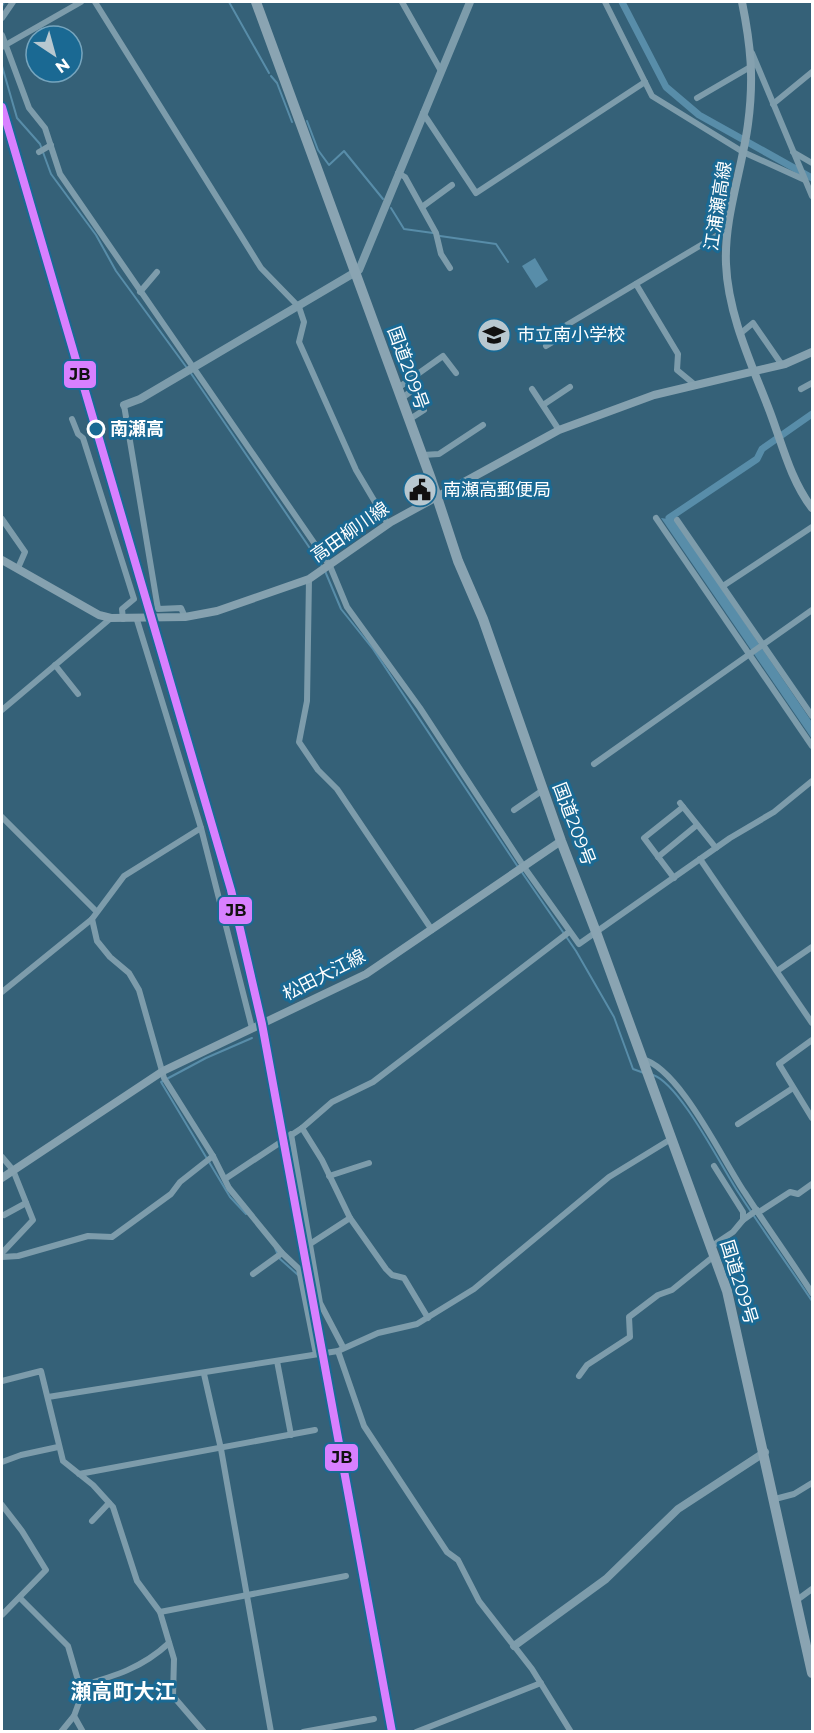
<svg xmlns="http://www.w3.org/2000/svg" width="814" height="1733" viewBox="0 0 814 1733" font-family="Montserrat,'Noto Sans JP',sans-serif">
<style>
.water{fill:#588da9}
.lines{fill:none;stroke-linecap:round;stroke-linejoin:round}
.stream{stroke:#588da9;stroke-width:2}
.canal{stroke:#588da9;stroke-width:7}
.minor{stroke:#7d9cab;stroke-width:6}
.tertiary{stroke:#7d9cab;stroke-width:8}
.secondary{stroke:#85a1af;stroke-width:8}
.trunk{stroke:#8aa4b2;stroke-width:10}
.rail-1-casing{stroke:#1a6993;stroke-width:12}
.rail-1{stroke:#d880ff;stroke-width:8}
.stop-dot{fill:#1a6993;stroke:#fff;stroke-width:3}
.labels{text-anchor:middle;stroke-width:6;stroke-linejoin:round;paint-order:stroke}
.street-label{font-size:18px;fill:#fff;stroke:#1a6993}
.poi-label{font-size:18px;fill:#fff;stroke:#1a6993;text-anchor:start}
.stop-label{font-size:18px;font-weight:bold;fill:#fff;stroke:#1a6993;text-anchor:start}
.quarter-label{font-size:21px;font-weight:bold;fill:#fff;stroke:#1a6993}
.line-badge{stroke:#1a6993;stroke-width:2}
.pale-badge-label{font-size:16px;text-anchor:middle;font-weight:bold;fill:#111}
</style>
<rect width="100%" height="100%" fill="#356178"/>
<!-- water -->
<g class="water">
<polygon points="535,258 548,280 536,288 522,266"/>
<polygon points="661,518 675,520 812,722 812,739"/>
</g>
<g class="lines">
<!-- stream -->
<g class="stream">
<polyline points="229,2 269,73"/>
<polyline points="2,6 4,2"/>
<polyline points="2,66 17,118 40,144 51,174 96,235 116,271 187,368"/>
<polyline points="271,76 277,83 292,122"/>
<polyline points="307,121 318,150 329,165 344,151 383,199"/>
<polyline points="391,208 404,229 433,233"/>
<polyline points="440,236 496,244 508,262"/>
<polyline points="190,372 322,566"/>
<polyline points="325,571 341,609 373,649 518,867"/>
<polyline points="521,871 576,951 614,1017 633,1069 644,1073"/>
<path d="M653 1075C680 1084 721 1166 738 1192 762 1229 788 1265 812 1301"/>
<polyline points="246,1214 230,1197 161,1082 206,1058 252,1038"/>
<polyline points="275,1248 279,1258 298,1275"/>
</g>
<!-- canal -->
<g class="canal">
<polyline points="622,2 666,87 699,115 812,178"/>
<polyline points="674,526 669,518 757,459 762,449 812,414"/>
</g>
<!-- minor -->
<g class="minor">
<polyline points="95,2 261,268 299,307 304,322 299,342 356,470 388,524"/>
<polyline points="402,2 441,71"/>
<polyline points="605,2 652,96 743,152 805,180"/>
<polyline points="2,18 13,2"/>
<polyline points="2,35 29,108 45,128 60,174 330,566 347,607 420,708 524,867 579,944 730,838 774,812 812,781"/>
<polyline points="2,47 81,2"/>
<polyline points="752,53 812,196"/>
<polyline points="697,98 752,66"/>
<polyline points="773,104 812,72"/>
<polyline points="423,113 476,193 645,82"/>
<polyline points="39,152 51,145"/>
<polyline points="793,152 812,163"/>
<polyline points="398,173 405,177 436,233 441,254 450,268"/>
<polyline points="422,207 452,185"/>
<polyline points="636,284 678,354 677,370 694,384"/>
<polyline points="140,292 157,272"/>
<polyline points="741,333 753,323 782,365"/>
<polyline points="546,346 569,332 565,326 728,229"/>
<polyline points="398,388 443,356 456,373"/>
<polyline points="532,389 559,430"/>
<polyline points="801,389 812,383"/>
<polyline points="402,398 413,390 424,410 410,419"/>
<polyline points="124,405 158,609 181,608 185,617"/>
<polyline points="543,405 570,387"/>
<polyline points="72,419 78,434 83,438 134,599 122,609 123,619"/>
<polyline points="423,455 439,454 483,425"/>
<polyline points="656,518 812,746"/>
<polyline points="2,519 25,552 18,568"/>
<polyline points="677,520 812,716"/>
<polyline points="309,579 307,701 299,742 318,770 337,789 432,930"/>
<polyline points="723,586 812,527"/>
<polyline points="137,620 201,828 252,1028"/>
<polyline points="55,665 78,694"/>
<polyline points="2,710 111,618"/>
<polyline points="594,764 812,610"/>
<polyline points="680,803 716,848"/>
<polyline points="514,810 543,790"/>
<polyline points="2,817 96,911"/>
<polyline points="658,857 697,825"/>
<polyline points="700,859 812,1023"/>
<polyline points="674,878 644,838 683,807"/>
<polyline points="92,919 97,941 110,957 129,973 139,990 164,1078 213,1156 229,1188 282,1253 299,1269 316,1354"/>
<polyline points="777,971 812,947"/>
<polyline points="2,992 92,919 124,876 201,828"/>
<polyline points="812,1040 779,1064 812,1118"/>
<path d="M642 1059C680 1068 723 1161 745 1193 767 1227 790 1259 812 1293"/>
<polyline points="738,1124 793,1088"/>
<polyline points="302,1128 322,1160 350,1218 310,1244"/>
<polyline points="291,1134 320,1303 343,1347"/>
<polyline points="2,1157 13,1170 33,1220 2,1253"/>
<polyline points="329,1176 369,1163"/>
<polyline points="225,1179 302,1128 332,1102 373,1082 569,932"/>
<polyline points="759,1212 790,1192 798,1194 812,1184"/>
<polyline points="4,1215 26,1203"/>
<polyline points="350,1218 386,1269 392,1275 404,1278 428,1318"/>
<polyline points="743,1220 757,1210"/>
<polyline points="712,1246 733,1232 743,1220 743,1212 714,1166"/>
<polyline points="2,1257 18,1256 88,1236 112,1237 171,1194 180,1182 213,1156"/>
<polyline points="253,1274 282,1253"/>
<polyline points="338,1351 364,1426 447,1552 458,1560 479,1601 532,1669 571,1732"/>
<polyline points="277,1361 291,1435"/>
<polyline points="204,1374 221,1449 271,1732"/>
<polyline points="579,1376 587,1365 630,1337 629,1317 658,1295 672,1290 714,1256"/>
<polyline points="2,1381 41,1371 63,1461 93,1485 113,1507 137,1581 160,1612 174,1659 173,1696 204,1732"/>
<polyline points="48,1397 338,1351 378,1333 417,1324 474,1289 609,1177 671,1139"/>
<polyline points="2,1462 21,1455 58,1447"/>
<polyline points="79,1474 315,1430"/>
<polyline points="775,1499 794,1494 812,1483"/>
<polyline points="2,1505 22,1531 46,1570 2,1615"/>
<polyline points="92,1521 109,1503"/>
<polyline points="20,1598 68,1646 82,1694 74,1716 61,1732"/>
<polyline points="797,1600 812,1589"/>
<polyline points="160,1612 346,1576"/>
<path d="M80 1686C115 1676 142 1668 169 1643"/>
<polyline points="74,1716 83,1732"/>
<polyline points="303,1732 374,1719"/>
<polyline points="416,1732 541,1683"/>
</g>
<!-- tertiary -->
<g class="tertiary">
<polyline points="124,405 140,399 359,270 470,2"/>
<polyline points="514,1646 606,1579 678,1509 765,1452"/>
</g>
<!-- secondary -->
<g class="secondary">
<path d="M742 2C751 46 754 79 748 124 742 170 724 217 726 264 728 315 752 365 770 412 782 444 791 481 812 508"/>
<polyline points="2,560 99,615 111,618 185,617 217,611 309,579 391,522 559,430 654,395 785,364 812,352"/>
<polyline points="2,1178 163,1071 366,974 561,841"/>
</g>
<!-- trunk -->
<polyline class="trunk" points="256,2 431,479 458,561 483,619 561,841 596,932 727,1291 812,1673"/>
<defs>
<polyline id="rail-1" points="2,107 231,890 262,1024 392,1732"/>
</defs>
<!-- rail-1 casing -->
<use href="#rail-1" class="rail-1-casing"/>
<!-- rail-1 -->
<use href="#rail-1" class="rail-1"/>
</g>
<!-- icons -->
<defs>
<symbol id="school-disc" viewBox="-11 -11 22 22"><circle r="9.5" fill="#b8c8d0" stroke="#1a6993"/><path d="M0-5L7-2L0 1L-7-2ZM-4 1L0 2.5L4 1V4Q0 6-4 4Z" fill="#111"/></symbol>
<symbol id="civic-disc" viewBox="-11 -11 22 22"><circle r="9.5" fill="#b8c8d0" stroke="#1a6993"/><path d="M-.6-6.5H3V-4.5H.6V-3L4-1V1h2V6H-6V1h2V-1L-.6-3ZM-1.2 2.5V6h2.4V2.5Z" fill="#111"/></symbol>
</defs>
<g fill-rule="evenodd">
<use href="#school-disc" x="475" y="316" width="38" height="38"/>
<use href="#civic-disc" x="401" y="471" width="38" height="38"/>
</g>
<!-- markers -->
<circle class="stop-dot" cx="96" cy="429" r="8"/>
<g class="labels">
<!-- street labels -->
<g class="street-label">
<text transform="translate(718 206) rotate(-81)" y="6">江浦瀬高線</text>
<text transform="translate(408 368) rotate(70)" y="6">国道209号</text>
<text transform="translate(350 532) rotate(-35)" y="6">高田柳川線</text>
<text transform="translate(574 824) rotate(69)" y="6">国道209号</text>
<text transform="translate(324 975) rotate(-27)" y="6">松田大江線</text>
<text transform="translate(739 1282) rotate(73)" y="6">国道209号</text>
</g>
<!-- poi labels -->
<g class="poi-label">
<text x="517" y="341">市立南小学校</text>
<text x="443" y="496">南瀬高郵便局</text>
</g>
<!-- stop labels -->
<g class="stop-label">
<text x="110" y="435">南瀬高</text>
</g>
<!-- quarter labels -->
<g class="quarter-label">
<text x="123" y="1699">瀬高町大江</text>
</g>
</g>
<g class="line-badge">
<rect x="63" y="360" width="34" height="29" rx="6" fill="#d880ff"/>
<rect x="218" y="896" width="35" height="29" rx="6" fill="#d880ff"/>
<rect x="324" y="1443" width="35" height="29" rx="6" fill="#d880ff"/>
</g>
<g class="pale-badge-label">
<text x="80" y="380">JB</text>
<text x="236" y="916">JB</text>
<text x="342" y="1463">JB</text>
</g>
<!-- border -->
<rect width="814" height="1733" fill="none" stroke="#ffffff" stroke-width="6"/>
<!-- north arrow -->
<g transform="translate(54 54) rotate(144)"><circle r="28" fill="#1a6993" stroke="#76a5be" stroke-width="1.5"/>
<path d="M0-4.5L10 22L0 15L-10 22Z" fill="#b8c8d0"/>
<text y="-9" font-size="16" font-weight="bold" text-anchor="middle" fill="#ffffff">N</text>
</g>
</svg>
